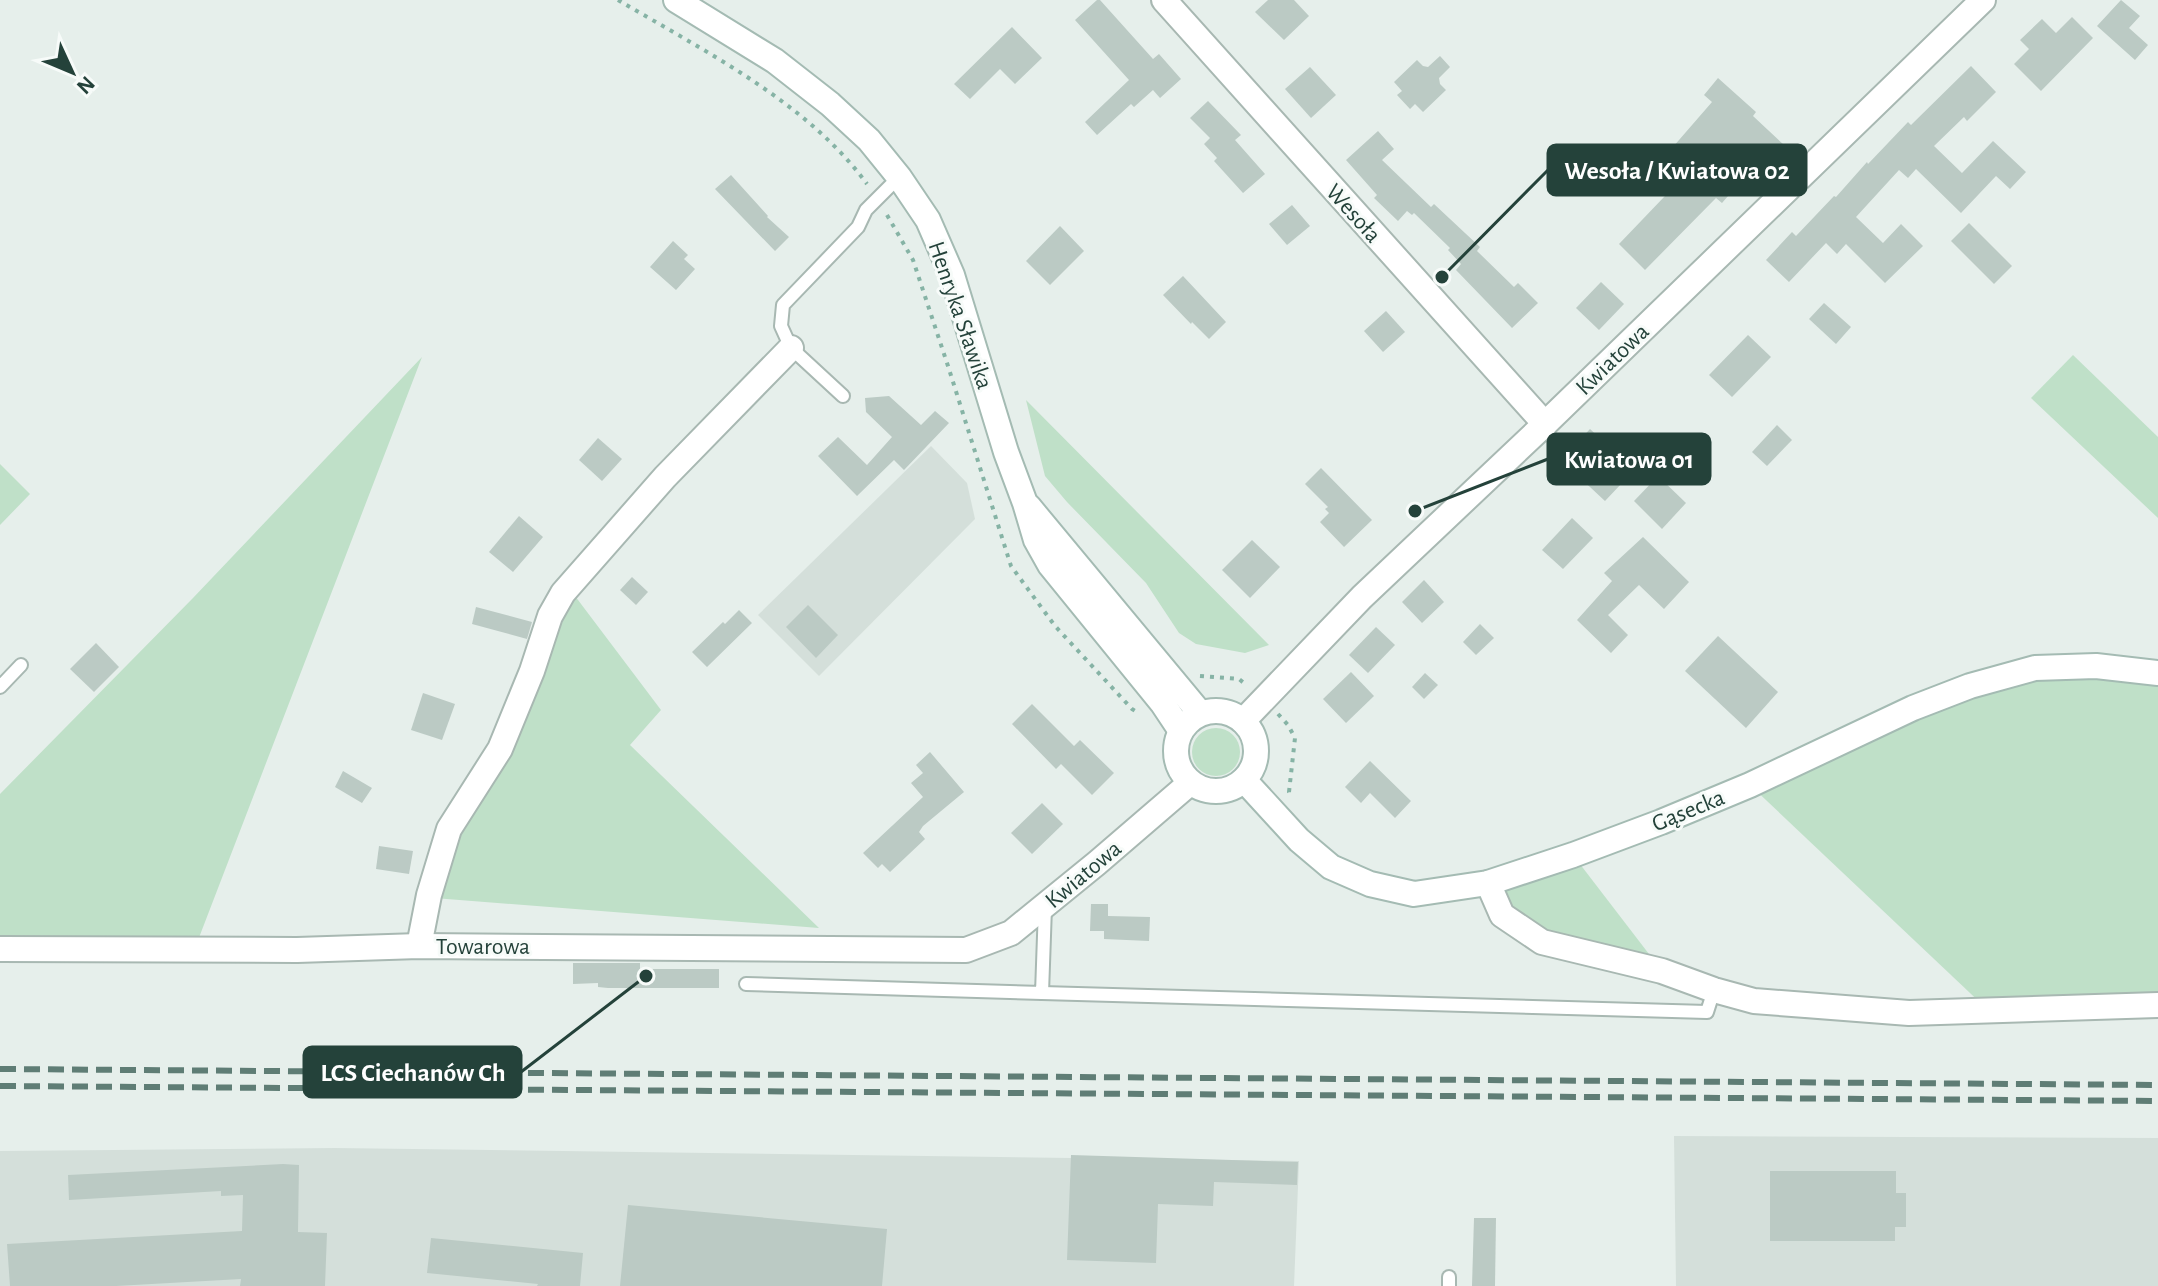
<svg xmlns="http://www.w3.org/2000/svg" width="2158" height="1286" viewBox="0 0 2158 1286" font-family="'Alegreya Sans',sans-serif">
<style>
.built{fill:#d4dfda}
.green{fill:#bfe0c8}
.building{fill:#bbcac4}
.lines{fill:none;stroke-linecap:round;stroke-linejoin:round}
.service-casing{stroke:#a8b8b2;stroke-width:16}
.minor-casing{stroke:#a8b8b2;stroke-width:28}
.tertiary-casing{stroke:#a8b8b2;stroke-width:28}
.secondary-casing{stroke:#a4bbb3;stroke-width:28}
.path{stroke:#86b3a5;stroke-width:4;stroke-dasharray:4 6;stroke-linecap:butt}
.service{stroke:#fff;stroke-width:12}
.minor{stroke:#fff;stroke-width:24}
.tertiary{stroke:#fff;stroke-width:24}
.secondary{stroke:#fff;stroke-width:24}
.rail{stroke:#5f7d75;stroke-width:6;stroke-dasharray:16 8;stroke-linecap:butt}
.labels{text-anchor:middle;stroke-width:6;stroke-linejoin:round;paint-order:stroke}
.street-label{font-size:24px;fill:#24423a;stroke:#f7fbf9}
.leader{fill:none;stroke:#24423a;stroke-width:3}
.callout-dot{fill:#24423a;stroke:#f7fbf9;stroke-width:3}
.callout{fill:#24423a;stroke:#24423a;stroke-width:3}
.callout-label{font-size:26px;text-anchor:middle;font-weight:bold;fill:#fff}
</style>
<rect width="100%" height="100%" fill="#e6efeb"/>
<!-- built -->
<g class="built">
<polygon points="931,446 967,483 975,519 819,676 758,615"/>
<polygon points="1674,1136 2158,1138 2158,1286 1676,1286"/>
<polygon points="335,1148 1299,1161 1294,1286 0,1286 0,1151"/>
</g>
<!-- green -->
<g class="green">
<polygon points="2073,355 2158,437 2158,518 2031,398"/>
<polygon points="422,357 195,948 0,949 0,794 193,598"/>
<polygon points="1026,400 1269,645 1245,653 1196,644 1179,633 1146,583 1067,502 1045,476"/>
<polygon points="0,464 30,494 0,525"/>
<polygon points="572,592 661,710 630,745 819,928 434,898 453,843 563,605"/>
<polygon points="2035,668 2158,673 2158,1005 1988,1010 1750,785"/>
<circle cx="1216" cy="752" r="24"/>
<polygon points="1573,855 1662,971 1542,942 1488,883"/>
</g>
<!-- building -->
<g class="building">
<polygon points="1097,0 1100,0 1153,59 1159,54 1181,79 1160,98 1153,90 1134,107 1131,104 1097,135 1085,122 1129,80 1075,20"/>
<polygon points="1268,0 1294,0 1309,16 1284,40 1255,12"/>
<polygon points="2121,0 2140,16 2129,28 2148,45 2135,60 2097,26"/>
<polygon points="2072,17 2093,38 2041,91 2014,64 2029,49 2020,40 2042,19 2056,33"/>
<polygon points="1012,27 1042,58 1015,84 1000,69 970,99 954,84"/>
<polygon points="1440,56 1450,67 1439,78 1440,84 1446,90 1423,112 1415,104 1410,109 1397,95 1402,91 1394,82 1417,60 1423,66 1428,67"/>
<polygon points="1971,66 1996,92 1967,121 1964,117 1934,146 1962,173 1993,141 2026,172 2010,189 1996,176 1961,213 1916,169 1908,178 1899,170 1856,217 1883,243 1901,224 1923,246 1885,283 1846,244 1837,254 1826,243 1789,282 1766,260 1792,232 1796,236 1834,196 1836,197 1867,162 1868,164 1908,122 1911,125"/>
<polygon points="1310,67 1336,95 1311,118 1285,89"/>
<polygon points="1718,78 1756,112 1753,116 1784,145 1754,178 1748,173 1722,203 1716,198 1645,270 1619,244 1687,173 1666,155 1712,102 1704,95"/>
<polygon points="1208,101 1241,135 1235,140 1265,174 1243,193 1214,161 1217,158 1204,144 1210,138 1190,118"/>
<polygon points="1378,131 1394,149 1382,160 1431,207 1434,204 1465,233 1480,247 1477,251 1514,287 1518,283 1538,303 1512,328 1456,270 1461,264 1448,250 1450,248 1414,213 1412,215 1407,211 1398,221 1374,198 1377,195 1346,160"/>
<polygon points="731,175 768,216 767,217 789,237 775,251 715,189"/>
<polygon points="1292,205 1310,226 1287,245 1269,224"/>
<polygon points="1969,223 2012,266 1994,284 1951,241"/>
<polygon points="1060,226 1084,251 1050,285 1026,261"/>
<polygon points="673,241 688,255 684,259 695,269 676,290 650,267"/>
<polygon points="1183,276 1226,322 1209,339 1192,322 1191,324 1163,295"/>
<polygon points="1601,282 1624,304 1599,330 1576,308"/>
<polygon points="1824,303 1851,327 1836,344 1809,319"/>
<polygon points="1386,311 1405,332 1383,352 1364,331"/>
<polygon points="1748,335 1771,357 1732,397 1709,375"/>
<polygon points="889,396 921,425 935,411 949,423 904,470 894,460 857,496 818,456 838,437 867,465 892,437 866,412 865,398"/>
<polygon points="1777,425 1792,440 1767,466 1752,452"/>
<polygon points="1590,429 1621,458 1609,471 1622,483 1605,501 1561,460"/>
<polygon points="598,438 622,459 602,481 579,460"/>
<polygon points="1321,468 1372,520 1344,547 1320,522 1329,513 1325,509 1328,507 1305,484"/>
<polygon points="1658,476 1686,503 1662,529 1634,501"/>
<polygon points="519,516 543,537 513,572 489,552"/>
<polygon points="1572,518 1593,538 1563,569 1542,550"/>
<polygon points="1643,537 1689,582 1664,609 1639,585 1608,615 1628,635 1611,653 1577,620 1612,581 1604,573"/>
<polygon points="1252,540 1280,567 1250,598 1222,570"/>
<polygon points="632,577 648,592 636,605 620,590"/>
<polygon points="1424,580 1444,602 1422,623 1402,602"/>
<polygon points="808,605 838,635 816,658 786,627"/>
<polygon points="476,607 532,622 527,639 472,624"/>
<polygon points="739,610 752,623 707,667 692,652 723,622 725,624"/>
<polygon points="1480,624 1494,638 1476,655 1463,642"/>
<polygon points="1376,627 1395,645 1368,673 1349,655"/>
<polygon points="1718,636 1778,692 1746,728 1685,671"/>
<polygon points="96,643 119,667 94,692 70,669"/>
<polygon points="1351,672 1374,696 1346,723 1323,699"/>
<polygon points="1425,673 1438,685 1424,699 1412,687"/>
<polygon points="423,693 455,704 442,740 411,730"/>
<polygon points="1032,704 1074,746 1080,740 1114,773 1092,795 1061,764 1056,769 1012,724"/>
<polygon points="930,752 964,792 923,826 919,832 925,839 890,872 882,864 878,868 863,853 923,797 911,783 923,773 916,765"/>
<polygon points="1370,761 1411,801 1395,818 1370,793 1361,803 1345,787"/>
<polygon points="343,771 372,788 362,803 335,787"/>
<polygon points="1042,803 1063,824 1032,854 1011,833"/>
<polygon points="379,846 413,851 409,874 376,869"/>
<polygon points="1091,904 1108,904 1108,916 1150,917 1149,941 1104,939 1104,931 1090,931"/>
<polygon points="573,963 640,963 640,969 719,969 719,988 608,988 598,987 598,983 573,984"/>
<polygon points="1071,1155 1298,1162 1297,1185 1214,1182 1213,1206 1158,1204 1156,1263 1067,1260"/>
<polygon points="283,1164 299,1165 298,1232 327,1233 325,1286 240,1286 241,1279 116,1286 10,1286 7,1244 242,1231 243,1195 221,1196 221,1191 69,1200 68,1175"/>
<polygon points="1770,1171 1896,1171 1896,1193 1906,1193 1906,1227 1895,1227 1895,1241 1770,1241"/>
<polygon points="628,1205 887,1229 882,1286 620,1286"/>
<polygon points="1474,1218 1496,1218 1495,1286 1472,1286"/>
<polygon points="431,1238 583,1253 580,1286 537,1286 538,1284 427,1273"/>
</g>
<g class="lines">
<defs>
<g id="service">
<polyline points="843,396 791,348 781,326 783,305 858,227 866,210 899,177"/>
<polyline points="0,687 21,665"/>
<polyline points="746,984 1042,993 1045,907"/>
<polyline points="1042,993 1707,1012 1714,990"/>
<polyline points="1449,1286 1449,1277"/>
</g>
<g id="minor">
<polyline points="1164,0 1545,424"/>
<polyline points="1488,883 1502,915 1542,942 1662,971 1714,990 1754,1001 1909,1013 2158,1005"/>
<polyline points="419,946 429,895 449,829 500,749 532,671 550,616 563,593 665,477 791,348"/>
<polyline points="0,949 297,950 419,946 966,950 1011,933 1097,863 1190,783"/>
</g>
<polyline id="tertiary" points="1243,721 1362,597 1545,424 1983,0"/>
<g id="secondary">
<polyline points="676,0 775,61 830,104 869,140 899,177 928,220 952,275 1006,452 1025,503 1036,540 1050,565 1163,704 1181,731"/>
<polyline points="1029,507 1200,713"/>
<circle cx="1216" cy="751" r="40"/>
<polyline points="1244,780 1299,840 1331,867 1370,884 1414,894 1488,883 1573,855 1661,822 1750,785 1913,708 1970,686 2035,668 2096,666 2158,673"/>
</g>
</defs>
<!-- service casing -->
<use href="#service" class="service-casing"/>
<!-- minor casing -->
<use href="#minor" class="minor-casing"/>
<!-- tertiary casing -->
<use href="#tertiary" class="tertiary-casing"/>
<!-- secondary casing -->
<use href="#secondary" class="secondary-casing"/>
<!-- path -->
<g class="path">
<path d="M618 0C704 51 807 102 867 184"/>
<polyline points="887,215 913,260 948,366 1011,566 1055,626 1132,709 1137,712"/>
<polyline points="1200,676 1239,679 1245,684"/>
<polyline points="1278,714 1288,725 1295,738 1289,792 1291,795"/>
</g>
<!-- service -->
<use href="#service" class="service"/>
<!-- minor -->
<use href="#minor" class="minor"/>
<!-- tertiary -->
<use href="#tertiary" class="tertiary"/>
<!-- secondary -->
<use href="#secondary" class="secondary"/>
<!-- rail -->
<g class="rail">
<polyline points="0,1069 2158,1085"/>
<polyline points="0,1086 2158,1101"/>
</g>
</g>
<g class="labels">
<!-- street labels -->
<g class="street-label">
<text transform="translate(1354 213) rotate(48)" y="8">Wesoła</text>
<text transform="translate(961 315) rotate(71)" y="8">Henryka Sławika</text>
<text transform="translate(1612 359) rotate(-44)" y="8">Kwiatowa</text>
<text transform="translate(1688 810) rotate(-22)" y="8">Gąsecka</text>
<text transform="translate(1083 874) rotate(-40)" y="8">Kwiatowa</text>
<text x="483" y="954">Towarowa</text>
</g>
</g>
<!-- callouts -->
<path class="leader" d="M1442 277L1548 170M1415 511L1548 459M646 976L521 1072"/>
<g class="callout-dot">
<circle cx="1442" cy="277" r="8"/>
<circle cx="1415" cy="511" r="8"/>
<circle cx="646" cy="976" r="8"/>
</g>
<g class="callout">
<rect x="1548" y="145" width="258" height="50" rx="8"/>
<rect x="1548" y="434" width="162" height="50" rx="8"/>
<rect x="304" y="1047" width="217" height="50" rx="8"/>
</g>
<g class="callout-label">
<text x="1677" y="179">Wesoła / Kwiatowa 02</text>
<text x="1629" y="468">Kwiatowa 01</text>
<text x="413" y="1081">LCS Ciechanów Ch</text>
</g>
<!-- north arrow -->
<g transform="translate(72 72) rotate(134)" stroke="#f7fbf9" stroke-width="6" paint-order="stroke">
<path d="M0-6L14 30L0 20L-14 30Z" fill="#24423a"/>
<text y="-12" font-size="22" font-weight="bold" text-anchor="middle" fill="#24423a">N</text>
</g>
</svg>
